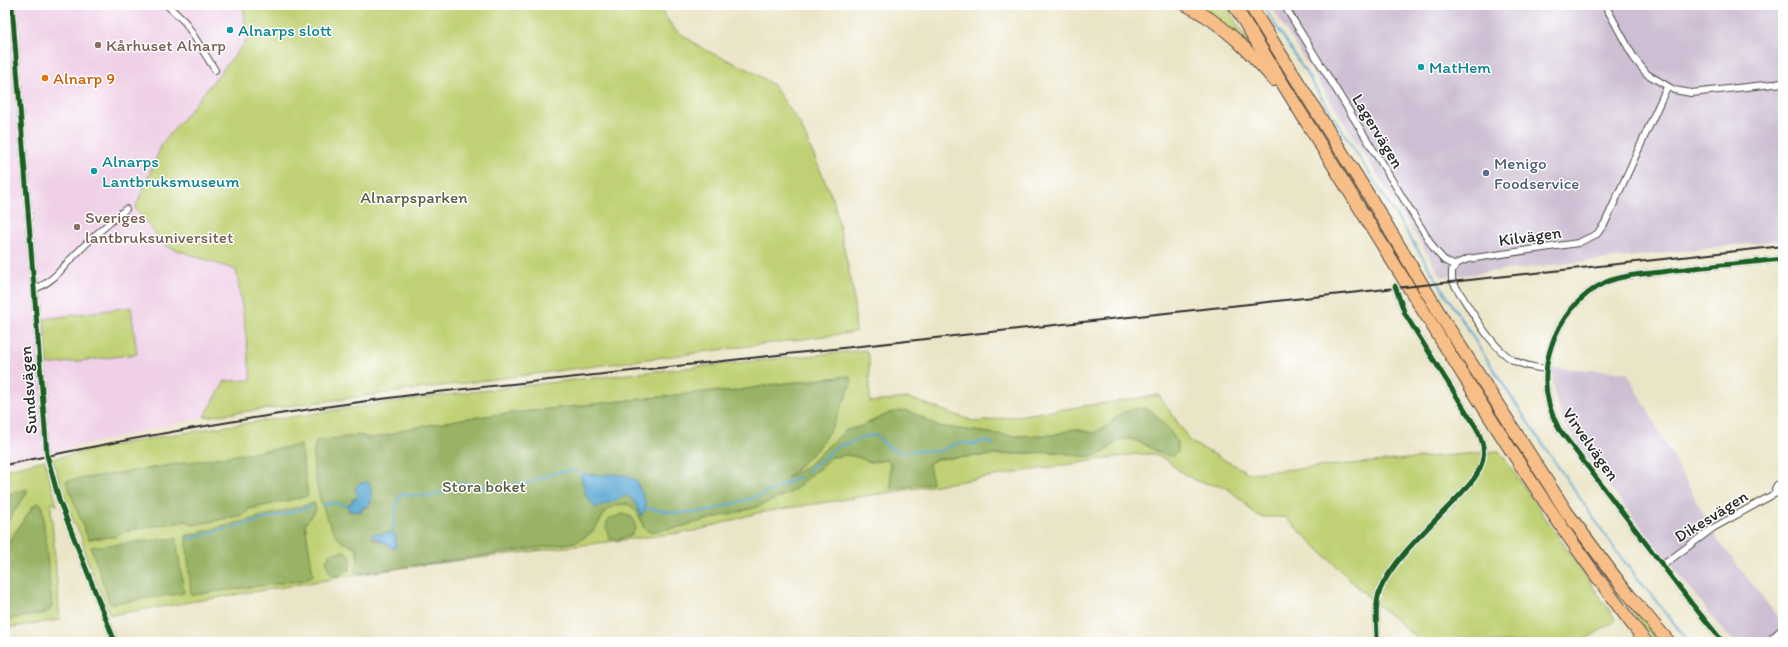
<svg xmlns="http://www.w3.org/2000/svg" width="1788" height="647" viewBox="0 0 1788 647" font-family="Itim,sans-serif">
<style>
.built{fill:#efd0e7}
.industrial{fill:#cdbed3}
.green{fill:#c0d174;stroke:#767e50;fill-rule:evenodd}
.forest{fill:#98b366;stroke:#626f48;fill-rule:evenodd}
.water{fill:#5ba8d4;stroke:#436a80}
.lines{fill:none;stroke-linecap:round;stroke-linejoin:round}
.stream{stroke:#5ba8d4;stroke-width:2}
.street-casing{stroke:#484742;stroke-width:8}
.highway-casing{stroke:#484742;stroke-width:14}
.street{stroke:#fff;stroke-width:6}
.highway{stroke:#f7be87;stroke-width:12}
.rail{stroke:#2b2b2b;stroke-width:2}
.cycleway-casing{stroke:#fff;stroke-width:8}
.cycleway{stroke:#1b5e20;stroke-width:5}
.culture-dot{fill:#0f9aa8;stroke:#fff;stroke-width:1.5}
.education-dot{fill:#8d6e63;stroke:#fff;stroke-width:1.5}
.food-dot{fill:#e8710a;stroke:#fff;stroke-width:1.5}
.service-dot{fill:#5c6f8a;stroke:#fff;stroke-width:1.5}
.labels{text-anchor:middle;stroke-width:3;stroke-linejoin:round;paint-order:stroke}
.culture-label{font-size:17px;fill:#0d838f;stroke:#fff;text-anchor:start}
.education-label{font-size:17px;fill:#785e54;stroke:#fff;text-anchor:start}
.food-label{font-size:17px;fill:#c56008;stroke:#fff;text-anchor:start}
.street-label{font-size:17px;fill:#2b2b2b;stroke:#fff}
.service-label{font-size:17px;fill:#4e5e75;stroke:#fff;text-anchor:start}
.park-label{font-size:17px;fill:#585d41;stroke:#fff}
</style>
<rect width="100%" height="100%" fill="#fff"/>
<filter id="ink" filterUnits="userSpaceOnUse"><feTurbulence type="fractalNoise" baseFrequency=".025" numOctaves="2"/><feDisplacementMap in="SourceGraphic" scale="8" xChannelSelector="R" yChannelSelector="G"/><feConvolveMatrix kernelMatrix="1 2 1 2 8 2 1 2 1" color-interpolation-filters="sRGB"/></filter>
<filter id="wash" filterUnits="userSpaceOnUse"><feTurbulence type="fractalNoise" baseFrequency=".012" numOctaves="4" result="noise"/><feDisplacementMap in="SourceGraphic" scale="16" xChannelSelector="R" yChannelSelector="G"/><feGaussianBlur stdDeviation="0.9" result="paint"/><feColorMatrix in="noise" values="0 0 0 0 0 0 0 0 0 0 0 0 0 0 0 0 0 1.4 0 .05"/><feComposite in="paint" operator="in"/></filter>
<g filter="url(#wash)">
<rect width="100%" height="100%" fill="#ebe5c7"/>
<!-- built -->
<polygon class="built" points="5,5 243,5 247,40 162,144 165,246 236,270 244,319 251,380 225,381 204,417 5,463"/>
<!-- industrial -->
<g class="industrial">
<polygon points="1270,5 1783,5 1783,240 1442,277"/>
<polygon points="1551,368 1627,372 1717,539 1783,624 1783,642 1734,642 1722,629 1606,482 1564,424 1554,392"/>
</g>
<!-- green -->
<g class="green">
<polygon points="243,5 658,5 674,29 703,49 752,71 773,85 800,124 834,202 853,290 856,332 204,417 225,381 251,380 244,319 236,270 165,246 135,208 162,144 247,40"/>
<polygon points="1195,5 1225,5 1249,43 1248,45"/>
<path d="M1238 5H1244L1517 441 1662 642H1656C1619 595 1583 547 1549 497Z"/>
<polygon points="131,307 137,354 47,365 44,319"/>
<path d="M866 350 869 358 870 402 909 398 976 422 1159 395 1191 442 1249 473 1499 451 1616 620 1582 642H1421L1364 593 1285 517H1262L1253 513 1244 502 1227 488 1196 481 1178 470 1167 460 1154 454H1136L757 513 695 531 407 567 110 615 84 553C84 542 80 530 73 523L52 459C132 439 214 428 296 416 485 387 675 369 866 350ZM849 376 852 381 846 398 816 450 785 480 807 466 846 430 859 427 890 413 918 415 937 426 1011 436 1053 435 1074 429 1093 433 1106 427 1117 416 1129 410 1146 408 1162 455 1138 440 1124 439 1114 444 1104 453 1073 455 1060 452H1050L937 459 929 463 891 489 890 463 887 460 869 462 858 457 847 455 832 457 822 467 757 507 675 528H644L638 514 628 504C602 505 608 513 594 529 590 535 582 539 576 542L359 574 357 548 339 539 334 531 361 435C373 441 390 436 402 430L468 418 712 391 729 392 770 385ZM301 445 307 496 249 509 244 515 193 525 186 521 124 531ZM316 510 305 523 313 575 305 580 191 594Z"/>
<polygon points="45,460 57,506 53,502 51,508 60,620 5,628 5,620 45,613 34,505 5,547 5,525 27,493 27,490 5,495 5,470"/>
</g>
<!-- forest -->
<g class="forest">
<path d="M849 376 852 381 833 426 816 450 787 478 807 466 846 430 859 427 890 413 905 410 918 415 937 426 1012 436 1053 435 1074 429 1093 433 1106 427 1117 416 1129 410 1146 408 1153 412 1169 429 1177 442 1178 452 1172 456C1155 454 1144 440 1127 439 1114 439 1107 453 1095 456 1080 459 1065 451 1050 452 1012 453 975 456 937 459L929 463 932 483 891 489 890 463 887 460 869 462 858 457 847 455 832 457 792 492 757 507 675 528 649 532 644 528 638 514 628 504C602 505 608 513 594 529 590 535 582 539 576 542L359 574 354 570 358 563 357 548C351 545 341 543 338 538 323 519 307 464 316 441L361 435 367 439 393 434 402 430 468 418 712 391 729 392 770 385ZM367 482 350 511 352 503 358 495 355 488 360 483ZM392 533V549L388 544 372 538 373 534Z"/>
<polygon points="301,445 308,496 249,509 244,515 193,525 186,521 124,531 114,537 88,539 66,481"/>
<polygon points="27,489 27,493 5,525 5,495"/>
<polygon points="38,503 42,505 52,607 50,610 45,613 5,620 5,547 34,505"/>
<polygon points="314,503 316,510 305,524 313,575 305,580 191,595 186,536"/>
<polygon points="623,514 632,517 636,528 631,535 620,539 609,539 606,527 608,519"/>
<polygon points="176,538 184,593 110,604 91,547"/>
<polygon points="344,551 350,555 351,563 349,570 339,576 333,576 329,572 326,560 330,554"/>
</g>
<!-- water -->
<g class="water">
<path d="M580 474 601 475 609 474 624 475 636 480 645 501 646 508 641 516 634 501 626 495C616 502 605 503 595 508L586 496Z"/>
<polygon points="367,482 370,484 372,499 368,507 363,507 361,512 349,511 347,505 352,503 352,500 355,499 358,495 355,488 360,483"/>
<polygon points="392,533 396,535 396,547 392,549 388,544 371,536 373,534"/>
</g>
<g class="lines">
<!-- stream -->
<g class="stream">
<polyline points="1263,5 1486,358 1537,436 1619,555 1689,642"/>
<path d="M808 471 839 445H845L863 437 876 435C881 439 885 446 890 448 903 456 922 447 939 452 952 445 960 439 974 445L983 441 991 442 993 445"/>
<polyline points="323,505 330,503 347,505"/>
<polyline points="646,508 677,513 708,511 759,496 799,477"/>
<path d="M392 533C397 520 393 502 402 494L426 496 438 494 461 483 489 487 525 483 534 481 557 472 575 470 580 474"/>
<polyline points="188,539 311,507"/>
</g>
</g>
</g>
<g filter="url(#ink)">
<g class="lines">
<defs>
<g id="street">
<polyline points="12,5 47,455 59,500 115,642"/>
<polyline points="167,5 185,22 215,70"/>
<polyline points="1284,5 1435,250 1444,260 1455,266"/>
<polyline points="1605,5 1634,58 1647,74 1674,90 1691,93 1783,83"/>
<path d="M35 289C56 280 61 268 77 253 92 237 109 223 126 209"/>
<path d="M1545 369C1534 367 1523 366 1513 360 1491 348 1470 308 1456 287L1452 280V270L1458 263 1468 259 1578 243 1597 234 1605 223 1667 87"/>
<polyline points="1776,493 1775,489 1777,485 1783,484"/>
<polyline points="1663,565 1713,528 1776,493 1780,495 1783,494"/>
<path d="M1377 642C1377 626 1374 606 1380 590 1393 560 1429 527 1452 503 1464 490 1480 477 1483 458 1485 447 1481 438 1477 429L1405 314 1395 286"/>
<path d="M1723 642 1692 604 1559 429C1545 403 1542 375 1551 347 1559 320 1580 294 1606 282 1626 274 1648 274 1669 271 1707 266 1745 263 1783 259"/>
<polyline points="1768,642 1783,628"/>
</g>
<g id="highway">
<path d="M1186 5C1222 22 1248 50 1274 80"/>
<path d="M1234 5C1305 118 1374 233 1445 346 1508 447 1572 548 1646 642"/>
<polyline points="1250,5 1371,199 1443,319 1566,511 1624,589 1669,642"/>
</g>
</defs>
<!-- street casing -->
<use href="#street" class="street-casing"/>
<!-- highway casing -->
<use href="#highway" class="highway-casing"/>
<!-- street -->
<use href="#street" class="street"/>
<!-- highway -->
<use href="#highway" class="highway"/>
<!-- rail -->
<path class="rail" d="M5 465C142 435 280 412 419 394L1783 246"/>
<defs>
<g id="cycleway">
<polyline points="12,5 47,455 59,500 115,642"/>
<path d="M1377 642C1377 626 1374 606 1380 590 1393 560 1429 527 1452 503 1464 490 1480 477 1483 458 1485 447 1481 438 1477 429L1405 314 1395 286"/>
<path d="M1723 642 1692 604 1559 429C1545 403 1542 375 1551 347 1559 320 1580 294 1606 282 1626 274 1648 274 1669 271 1707 266 1745 263 1783 259"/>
</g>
</defs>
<!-- cycleway casing -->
<use href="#cycleway" class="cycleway-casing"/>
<!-- cycleway -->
<use href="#cycleway" class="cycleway"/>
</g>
</g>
<!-- markers -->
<g class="culture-dot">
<circle cx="230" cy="30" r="4"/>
<circle cx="1421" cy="67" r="4"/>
<circle cx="94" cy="171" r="4"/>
</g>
<g class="education-dot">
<circle cx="98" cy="45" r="4"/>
<circle cx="77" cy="227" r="4"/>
</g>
<circle class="food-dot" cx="45" cy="78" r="4"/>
<circle class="service-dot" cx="1486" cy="173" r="4"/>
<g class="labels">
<!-- culture labels -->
<g class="culture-label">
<text x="238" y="36">Alnarps slott</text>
<text x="1429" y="73">MatHem</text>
<text x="102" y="167">Alnarps<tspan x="102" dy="20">Lantbruksmuseum</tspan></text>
</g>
<!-- education labels -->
<g class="education-label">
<text x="106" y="51">Kårhuset Alnarp</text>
<text x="85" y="223">Sveriges<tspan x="85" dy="20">lantbruksuniversitet</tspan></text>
</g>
<!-- food labels -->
<g class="food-label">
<text x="53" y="84">Alnarp 9</text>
</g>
<!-- street labels -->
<g class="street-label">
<text transform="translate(1378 131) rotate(59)" y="6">Lagervägen</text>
<text transform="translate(1530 236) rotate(-8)" y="6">Kilvägen</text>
<text transform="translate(28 390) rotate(-94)" y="6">Sundsvägen</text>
<text transform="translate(1591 444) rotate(55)" y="6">Virvelvägen</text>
<text transform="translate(1711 516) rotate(-32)" y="6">Dikesvägen</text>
</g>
<!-- service labels -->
<g class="service-label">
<text x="1494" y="169">Menigo<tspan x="1494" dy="20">Foodservice</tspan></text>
</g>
<!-- park labels -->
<g class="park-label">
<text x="414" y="203">Alnarpsparken</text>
<text x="484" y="492">Stora boket</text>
</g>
</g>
<!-- margin -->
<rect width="1788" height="647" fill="none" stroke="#fff" stroke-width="20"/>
</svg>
